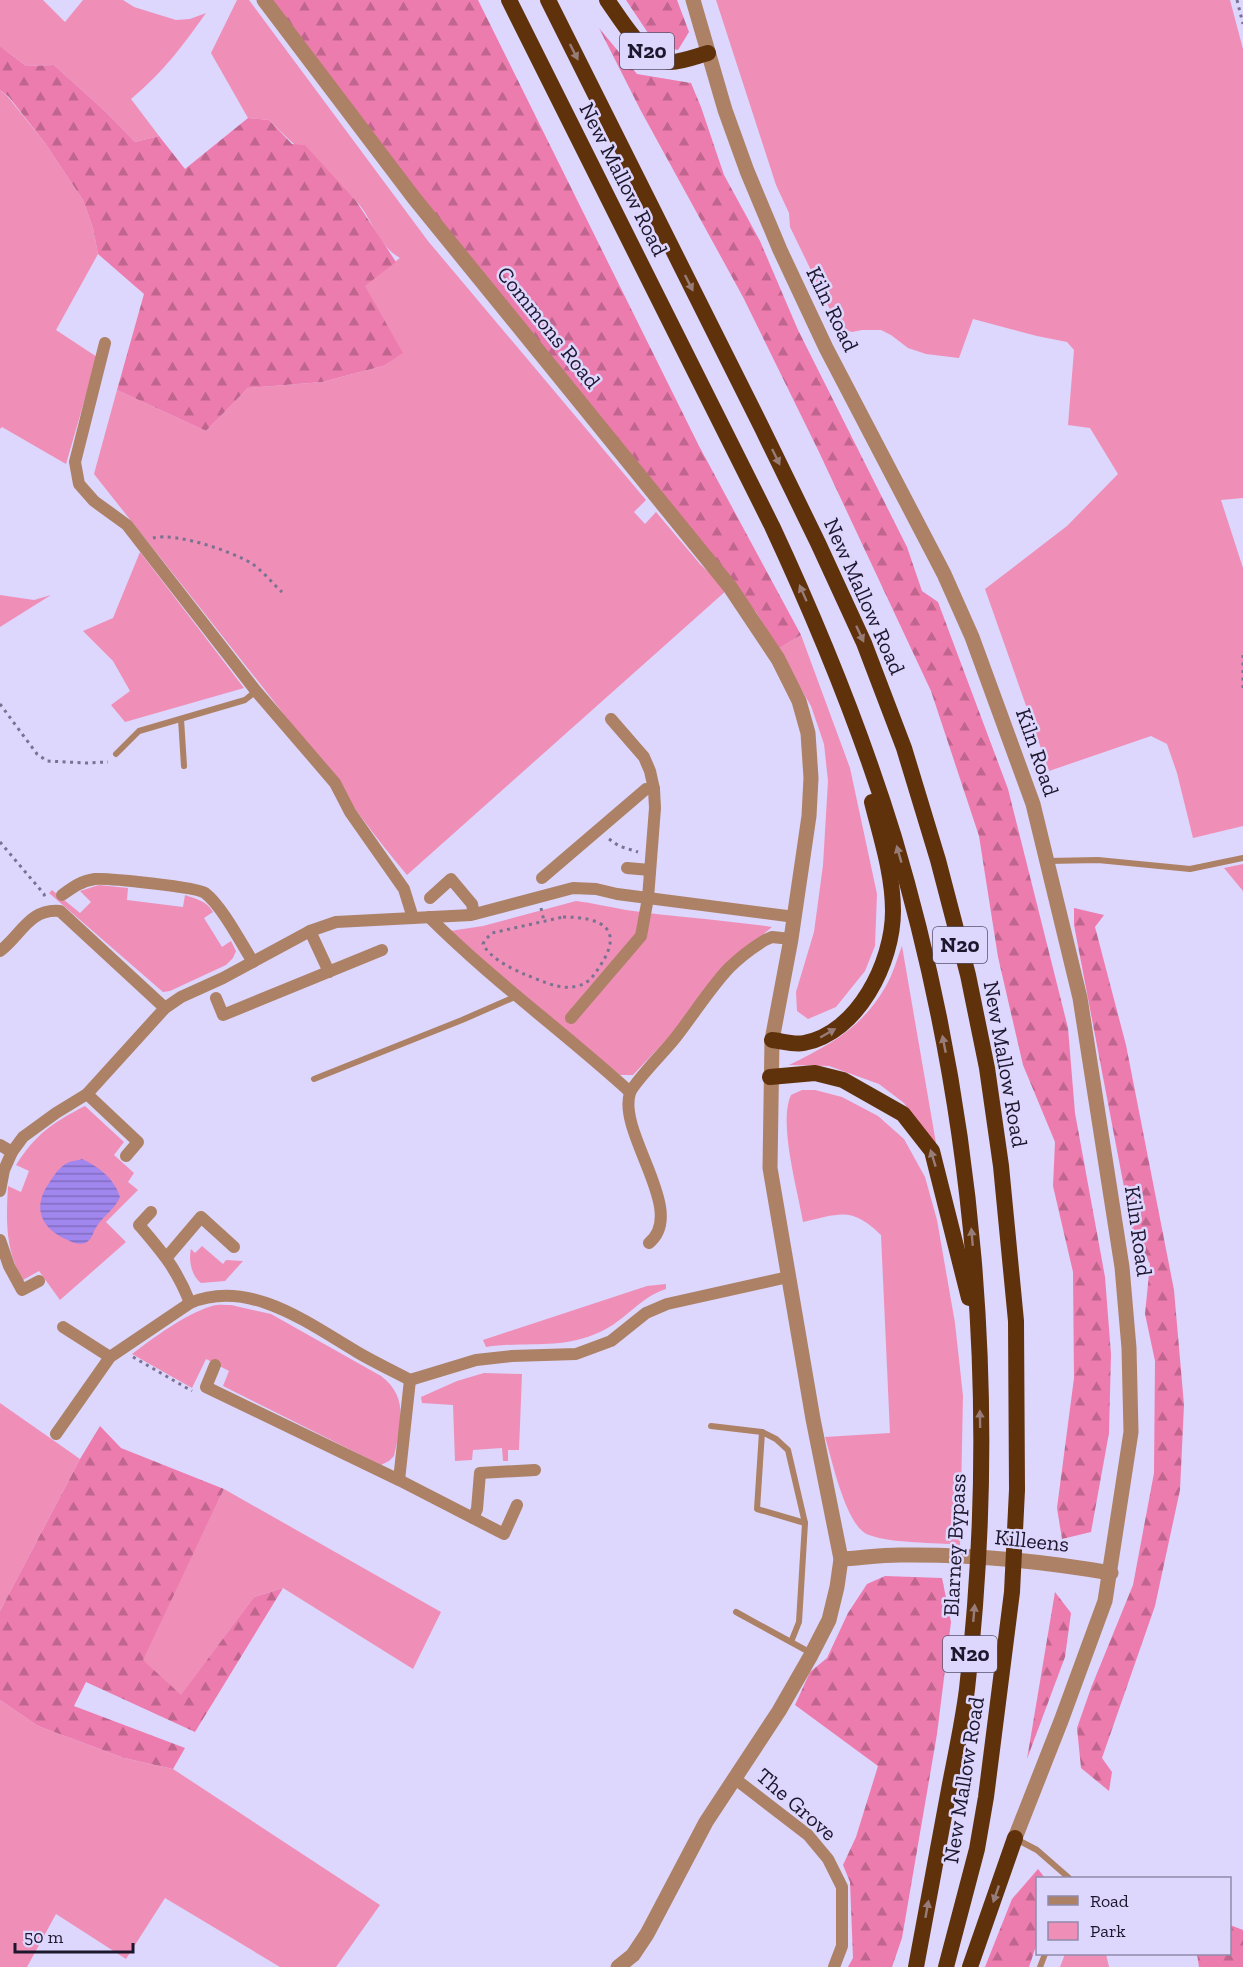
<svg xmlns="http://www.w3.org/2000/svg" width="1243" height="1967" viewBox="0 0 1243 1967" font-family="'Zilla Slab',serif">
<style>
.green{fill:#ef8fb7}
.forest{fill:url(#forest-firs)}
.water{fill:url(#water-rules)}
.lines{fill:none;stroke-linecap:round;stroke-linejoin:round}
.path{stroke:#797291;stroke-width:3;stroke-dasharray:3 4.5;stroke-linecap:butt}
.service{stroke:#ac8165;stroke-width:6}
.minor{stroke:#ac8165;stroke-width:12}
.tertiary{stroke:#ac8165;stroke-width:15}
.trunk{stroke:#60320c;stroke-width:16}
.oneway{fill:#987c78}
.labels{text-anchor:middle;stroke-width:5;stroke-linejoin:round;paint-order:stroke}
.shield{fill:#ddd6fd;stroke:#57506c;stroke-width:1.5}
.shield-label{font-size:21px;font-weight:bold;fill:#1d172e}
.street-label{font-size:22px;fill:#1d172e;stroke:#ddd6fd}
</style>
<defs>
<pattern id="forest-firs" width="22" height="20" patternUnits="userSpaceOnUse" patternTransform="scale(1.5)"><rect width="22" height="20" fill="#ed7cae"/><path d="M5 1l3.5 6h-7zM16 11l3.5 6h-7z" fill="#bf658e"/></pattern>
<pattern id="water-rules" width="6" height="5" patternUnits="userSpaceOnUse" patternTransform="scale(1.5)"><rect width="6" height="5" fill="#a086ed"/><path d="M0 2.5h6" fill="none" stroke="#826dc0"/></pattern>
</defs>
<rect width="100%" height="100%" fill="#ddd6fd"/>
<!-- green -->
<g class="green">
<path d="M0 0H43L65 22 83 0H123L134 7 176 20 190 19 206 13C182 47 163 72 131 99L159 136 135 142 107 113 54 65 26 66 0 46Z"/>
<path d="M237 0H249L428 241 646 500 634 512 645 524 656 512 700 564 727 590 407 875C368 829 334 779 297 731 230 645 162 560 94 474L117 390 206 431 248 388 322 382 383 366 364 285 400 258C376 244 373 218 355 200 328 172 296 148 269 120L248 118 211 53Z"/>
<polygon points="716,0 1230,0 1243,49 1243,498 1221,500 1243,568 1243,826 1193,838 1177,773 1167,744 1151,736 1049,771 985,589 1067,526 1118,474 1090,428 1068,425 1074,350 1067,342 1037,336 973,319 959,358 926,354 908,348 891,335 881,330 862,330 852,332 839,328 790,227 789,213 776,185"/>
<polygon points="0,90 8,97 45,143 83,200 93,228 98,254 56,330 97,357 66,464 2,427 0,429"/>
<polygon points="140,552 244,688 125,722 111,705 130,691 113,661 83,631 113,618"/>
<polygon points="0,595 34,600 51,595 0,627"/>
<polygon points="801,635 850,768 877,894 875,946 865,971 836,1007 808,1019 797,1011 796,992 814,932 823,865 828,781 824,744 811,706 778,649"/>
<polygon points="1243,864 1243,891 1224,868"/>
<path d="M99 885 128 888 127 900 183 907 185 895C196 899 207 901 213 912L204 918 222 947 231 941 236 951 233 958 226 965 170 991 163 992 49 893 52 890 80 913 91 902 80 891Z"/>
<path d="M576 901C593 903 609 907 626 910 674 917 724 920 772 927L728 963 669 1037 633 1075H620L533 1004 450 931 483 926Z"/>
<path d="M902 946 937 1149 904 1103 879 1084 829 1066 789 1065C830 1045 863 1027 886 986 893 974 897 959 902 946Z"/>
<path d="M802 1090H815L842 1097 878 1116 904 1139 925 1177 937 1220 955 1323 963 1396 960 1545C934 1542 894 1544 869 1535 846 1528 832 1459 825 1437L890 1433 881 1235C851 1206 840 1214 803 1222 798 1191 778 1123 791 1095Z"/>
<path d="M85 1106 124 1142 114 1155 134 1173 128 1182 138 1190 106 1222 126 1242 60 1300 39 1271 23 1280C5 1251 6 1219 8 1186L21 1192 29 1171 16 1165C36 1134 52 1123 85 1106Z"/>
<path d="M202 1246 223 1264 226 1260 243 1261 225 1281 201 1283C192 1277 188 1260 191 1249L195 1253Z"/>
<path d="M666 1284V1289C640 1297 625 1321 600 1332 561 1350 528 1341 486 1347L483 1340 647 1286Z"/>
<path d="M231 1305 271 1314 381 1376C409 1397 401 1425 394 1456L389 1461 381 1465 223 1386 229 1371 206 1359 192 1388 132 1354C153 1338 187 1313 212 1306 217 1304 225 1305 231 1305Z"/>
<polygon points="484,1373 522,1374 519,1450 508,1450 508,1461 503,1461 502,1448 473,1450 472,1460 455,1461 453,1405 422,1403 421,1397 457,1381"/>
<polygon points="0,1403 80,1459 0,1611"/>
<polygon points="224,1489 441,1612 413,1669 283,1588 254,1597 181,1696 142,1660"/>
<polygon points="0,1700 38,1726 124,1758 173,1769 380,1905 336,1967 280,1967 165,1898 126,1959 56,1914 27,1967 0,1967"/>
<polygon points="1065,1954 1106,1954 1109,1967 1060,1967"/>
</g>
<!-- forest -->
<g class="forest">
<polygon points="265,0 478,0 699,446 801,635 778,649 756,612 709,559"/>
<polygon points="626,0 677,0 689,32 678,50 656,45"/>
<polygon points="599,28 637,74 691,83 701,107 724,175 760,241 798,330 907,547 922,591 938,602 1008,789 1068,1028 1075,1113 1105,1277 1111,1354 1109,1433 1091,1532 1062,1539 1057,1508 1074,1378 1073,1272 1053,1186 1055,1142 1023,1065 998,957 979,836 931,691 819,452 743,297 641,111"/>
<polygon points="0,46 26,66 54,65 107,113 135,142 159,136 185,169 248,118 269,120 292,144 305,145 356,201 396,262 365,286 403,353 383,366 322,382 248,388 206,431 117,390 144,294 98,254 93,228 83,200 45,143 9,97 0,90"/>
<polygon points="1074,908 1104,915 1095,927 1126,1045 1174,1290 1184,1405 1180,1490 1155,1606 1102,1758 1112,1772 1109,1791 1081,1768 1077,1728 1091,1688 1133,1585 1154,1473 1155,1361 1145,1314 1150,1264 1132,1229 1074,925"/>
<polygon points="100,1426 121,1448 224,1489 143,1660 181,1695 254,1597 283,1588 195,1732 86,1682 74,1706 185,1748 173,1769 124,1758 38,1726 0,1700 0,1611 80,1459"/>
<polygon points="885,1576 942,1578 951,1622 937,1734 902,1938 892,1967 848,1967 853,1958 850,1882 843,1865 856,1837 878,1766 795,1705 810,1672 827,1658 848,1613 867,1584"/>
<polygon points="1055,1592 1071,1613 1065,1657 1027,1759"/>
<polygon points="1038,1869 1045,1878 1038,1878 1037,1943 1029,1967 985,1967 1012,1899"/>
<polygon points="1230,1925 1243,1930 1243,1967 1199,1967 1197,1954 1230,1954"/>
</g>
<!-- water -->
<path class="water" d="M82 1159C99 1167 114 1178 120 1197 115 1209 104 1215 97 1226 93 1231 93 1238 87 1242 82 1245 75 1244 70 1241 42 1230 31 1209 49 1183 53 1177 58 1169 64 1165 68 1161 76 1161 82 1159Z"/>
<g class="lines">
<!-- path -->
<g class="path">
<polyline points="1237,0 1243,24"/>
<path d="M153 538C175 532 231 551 251 563 262 570 272 583 282 592"/>
<polyline points="1243,655 1243,692"/>
<polyline points="0,704 37,754 47,761 86,763 108,762"/>
<polyline points="609,839 619,846 638,852"/>
<polyline points="0,842 44,894 45,899"/>
<polyline points="541,908 544,921"/>
<path d="M563 917C599 917 626 927 600 966 594 975 589 984 577 986 560 991 540 980 524 974 510 968 490 958 483 944L485 940 492 933Z"/>
<polyline points="133,1357 192,1391"/>
</g>
<!-- service -->
<g class="service">
<polyline points="181,719 184,766"/>
<polyline points="116,754 139,731 245,700 256,691"/>
<polyline points="1048,861 1098,860 1190,869 1243,858"/>
<polyline points="314,1079 462,1020 517,996"/>
<polyline points="711,1426 762,1432 776,1439 788,1450 805,1523 799,1622 791,1642"/>
<polyline points="762,1432 757,1509 805,1523"/>
<polyline points="736,1612 811,1653"/>
<polyline points="1016,1839 1037,1850 1069,1878"/>
<polyline points="1040,1967 1045,1954"/>
</g>
<!-- minor -->
<g class="minor">
<polyline points="105,343 75,462 79,484 94,501 127,525 256,691 335,783 350,812 404,889 413,918"/>
<polyline points="627,868 650,870"/>
<polyline points="542,878 646,789 654,789"/>
<path d="M62 895C73 887 81 881 95 879 108 878 197 887 205 893 222 906 241 943 253 962"/>
<polyline points="430,898 451,879 472,904 474,914"/>
<path d="M429 917C492 980 564 1032 630 1092"/>
<polyline points="310,931 329,972"/>
<path d="M0 951C21 935 30 908 60 911L165 1008"/>
<polyline points="216,998 223,1015 382,950"/>
<polyline points="571,1018 641,936 648,898 655,808 654,789 650,771 644,757 611,719"/>
<polyline points="87,1094 138,1142 126,1156"/>
<polyline points="0,1145 12,1152"/>
<polyline points="0,1191 4,1170 12,1152 23,1137 56,1113 87,1094 165,1008 181,997 223,978 310,931 336,922 471,915 573,888 596,889 617,894 795,917"/>
<path d="M151 1212 139 1225C162 1252 177 1269 190 1303"/>
<polyline points="0,1240 9,1266 22,1290 39,1281"/>
<path d="M649 1243C688 1212 617 1133 630 1093 633 1083 668 1048 676 1037 694 1014 710 988 729 968 740 957 752 948 765 940L772 937 791 939"/>
<polyline points="167,1257 201,1217 234,1247"/>
<polyline points="63,1327 110,1357"/>
<polyline points="215,1365 206,1387 399,1480 504,1534 517,1505"/>
<polyline points="410,1380 476,1360 512,1356 576,1354 611,1341 646,1313 667,1304 788,1277"/>
<path d="M56 1434 110 1357 190 1303C249 1278 308 1323 357 1352 374 1362 393 1371 410 1380"/>
<polyline points="399,1480 410,1380"/>
<polyline points="473,1518 477,1509 480,1473 535,1470"/>
<polyline points="734,1778 808,1835 828,1859 842,1887 842,1946 834,1967"/>
</g>
<!-- tertiary -->
<g class="tertiary">
<polyline points="264,0 414,198 730,587 778,659 799,701 808,733 811,778 809,816 791,939 772,1040 770,1168 813,1419 841,1559 837,1587 829,1620 810,1657 779,1711 706,1822 647,1934 633,1955 618,1967"/>
<polyline points="693,0 725,110 747,171 780,250 826,348 944,574 972,637 1033,804 1080,998 1122,1267 1129,1348 1131,1432 1105,1601 1061,1721 1015,1838"/>
<path d="M841 1559C860 1558 880 1555 900 1555 970 1554 1041 1561 1111 1573"/>
</g>
<!-- trunk -->
<g class="trunk">
<path d="M509 0 772 526C819 627 861 730 894 837 976 1112 1000 1404 967 1689 963 1721 956 1753 950 1784 939 1845 927 1906 916 1967"/>
<polyline points="548,0 762,428 818,543 864,643 904,748 938,860 968,975 987,1068 1001,1166 1016,1321 1017,1490 1012,1592 986,1797 977,1849 946,1967"/>
<path d="M607 0C620 18 645 62 671 62 682 62 697 56 708 53"/>
<path d="M772 1040C782 1041 793 1045 804 1043 858 1033 893 962 893 911 893 874 881 838 872 802"/>
<polyline points="770,1077 815,1073 843,1080 903,1114 932,1151 969,1298"/>
<polyline points="970,1967 1015,1838"/>
</g>
</g>
<!-- one-way arrows -->
<defs><path id="oneway-solid" d="M-6-.8H1V-3.2L6.5 0L1 3.2V.8H-6Z" transform="scale(1.5)"/></defs>
<g class="oneway">
<use href="#oneway-solid" transform="translate(574 52) rotate(63)"/>
<use href="#oneway-solid" transform="translate(689 283) rotate(63)"/>
<use href="#oneway-solid" transform="translate(776 457) rotate(64)"/>
<use href="#oneway-solid" transform="translate(803 593) rotate(-114)"/>
<use href="#oneway-solid" transform="translate(860 634) rotate(65)"/>
<use href="#oneway-solid" transform="translate(899 854) rotate(-106)"/>
<use href="#oneway-solid" transform="translate(828 1033) rotate(-30)"/>
<use href="#oneway-solid" transform="translate(944 1044) rotate(-101)"/>
<use href="#oneway-solid" transform="translate(933 1158) rotate(-107)"/>
<use href="#oneway-solid" transform="translate(972 1237) rotate(-95)"/>
<use href="#oneway-solid" transform="translate(980 1419) rotate(-91)"/>
<use href="#oneway-solid" transform="translate(974 1613) rotate(-85)"/>
<use href="#oneway-solid" transform="translate(996 1894) rotate(109)"/>
<use href="#oneway-solid" transform="translate(927 1909) rotate(-80)"/>
</g>
<g class="labels">
<!-- shield labels -->
<g class="shield">
<rect x="620" y="33" width="54" height="36" rx="4.5"/>
<rect x="933" y="927" width="54" height="36" rx="4.5"/>
<rect x="943" y="1636" width="54" height="36" rx="4.5"/>
</g>
<g class="shield-label">
<text x="647" y="58">N20</text>
<text x="960" y="952">N20</text>
<text x="970" y="1661">N20</text>
</g>
<!-- street labels -->
<g class="street-label">
<text transform="translate(624 179) rotate(63)" y="8">New Mallow Road</text>
<text transform="translate(833 309) rotate(64)" y="8">Kiln Road</text>
<text transform="translate(549 327) rotate(51)" y="8">Commons Road</text>
<text transform="translate(865 596) rotate(66)" y="8">New Mallow Road</text>
<text transform="translate(1038 752) rotate(71)" y="8">Kiln Road</text>
<text transform="translate(1006 1064) rotate(80)" y="8">New Mallow Road</text>
<text transform="translate(1139 1231) rotate(82)" y="8">Kiln Road</text>
<text transform="translate(1032 1540) rotate(6)" y="8">Killeens</text>
<text transform="translate(954 1545) rotate(-87)" y="8">Blarney Bypass</text>
<text transform="translate(963 1780) rotate(-81)" y="8">New Mallow Road</text>
<text transform="translate(797 1804) rotate(41)" y="8">The Grove</text>
</g>
</g>
<!-- legend -->
<rect x="1036" y="1877" width="195" height="78" fill="#ddd6fd" stroke="#908aaa" stroke-width="1.5"/>
<rect x="1048" y="1896" width="30" height="9" fill="#ac8165" stroke="#908aaa" stroke-width="1.5"/>
<text x="1090" y="1907" font-size="18" fill="#1d172e">Road</text>
<rect x="1048" y="1922" width="30" height="18" fill="#ef8fb7" stroke="#908aaa" stroke-width="1.5"/>
<text x="1090" y="1937" font-size="18" fill="#1d172e">Park</text>
<!-- scale -->
<path d="M15 1943v9h118v-9" fill="none" stroke="#1d172e" stroke-width="3"/>
<text x="24" y="1943" font-size="18" fill="#1d172e" stroke="#ddd6fd" stroke-width="4.5" paint-order="stroke">50 m</text>
</svg>
